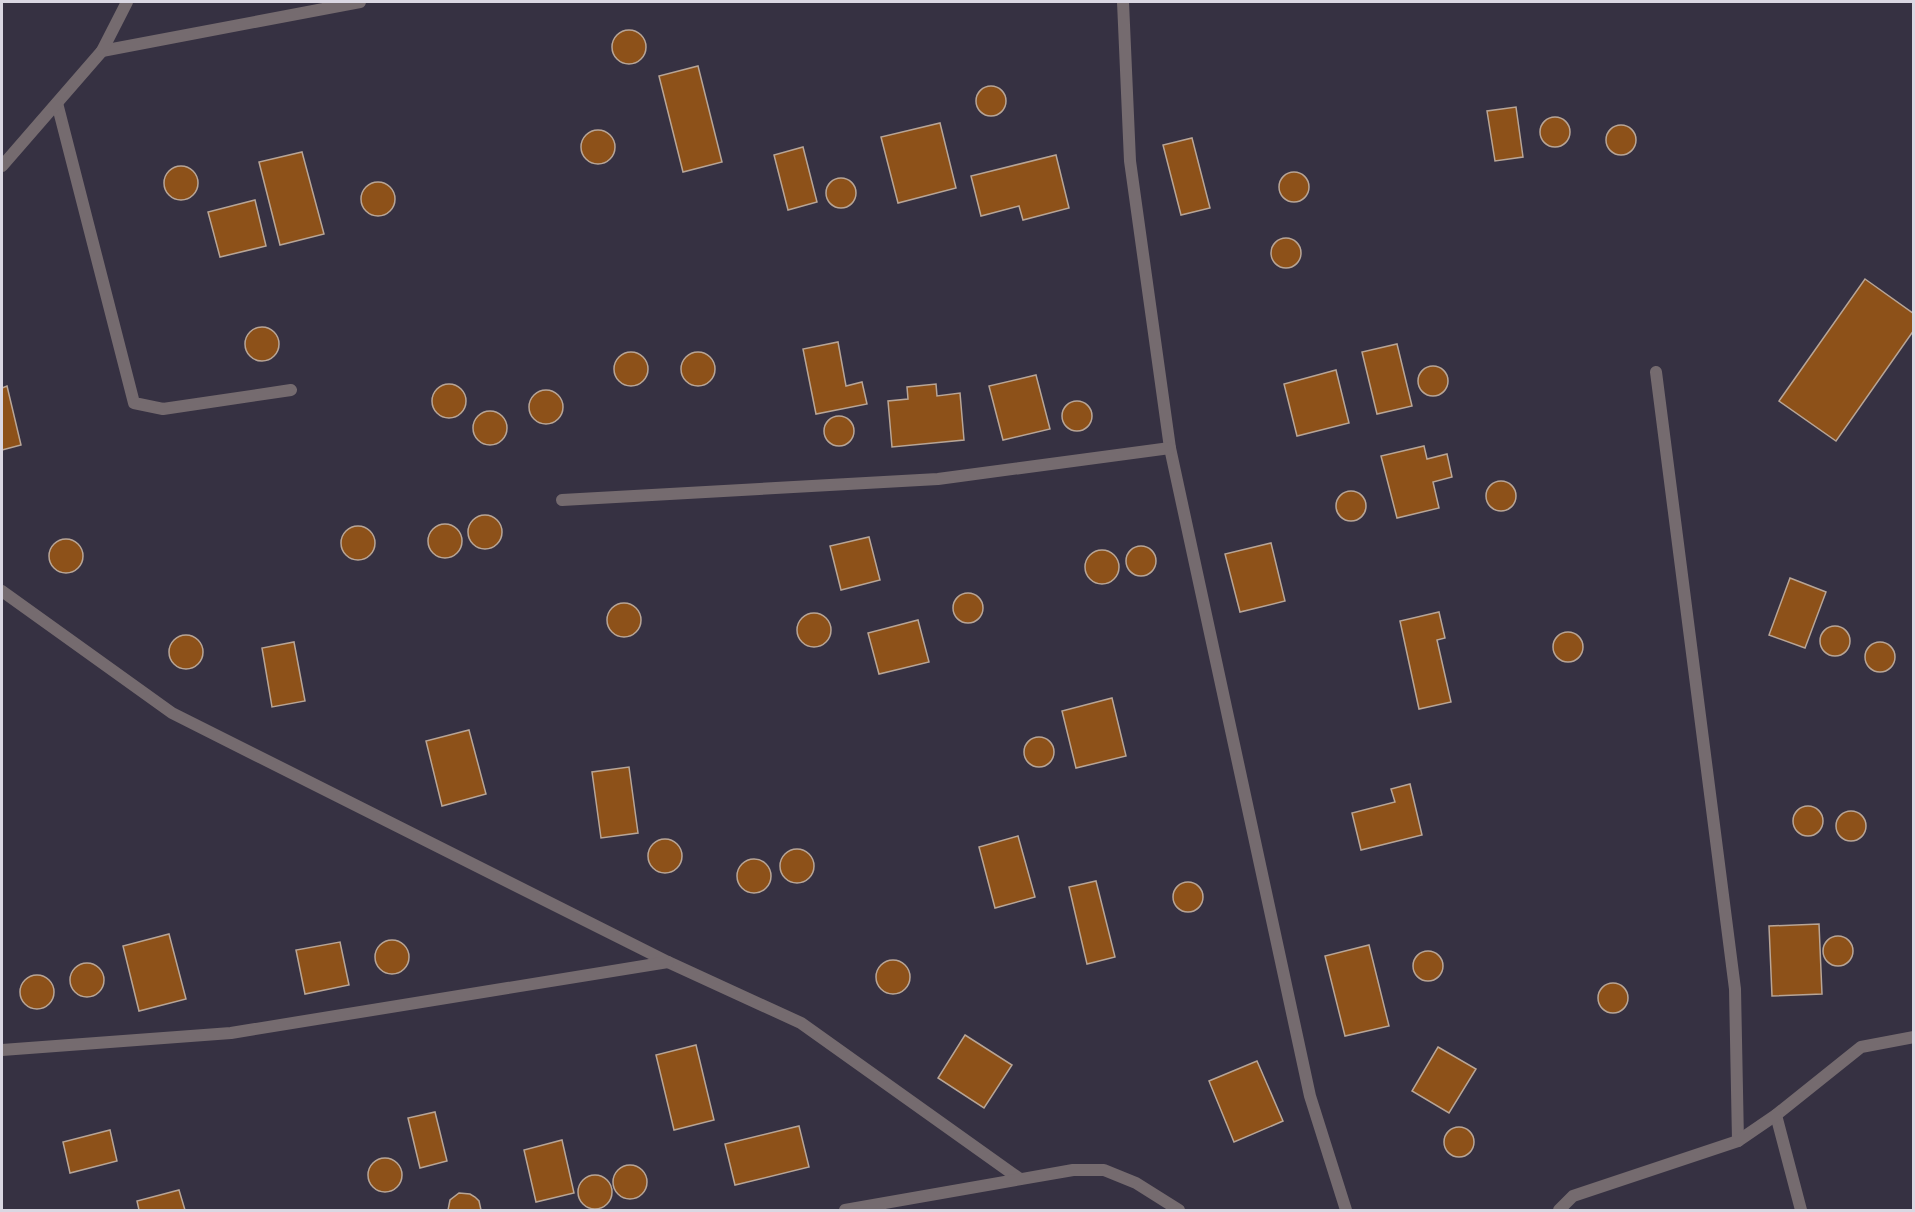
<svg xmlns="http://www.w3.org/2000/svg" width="1915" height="1212" viewBox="0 0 1915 1212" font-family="Ubuntu,sans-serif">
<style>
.building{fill:#8d5119;stroke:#b8a596;stroke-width:1.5}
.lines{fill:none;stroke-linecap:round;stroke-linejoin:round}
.street{stroke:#756b6f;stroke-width:12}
</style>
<rect width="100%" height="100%" fill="#363142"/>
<!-- building -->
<g class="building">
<circle cx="629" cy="47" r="17"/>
<polygon points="698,66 722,162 683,172 659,76"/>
<circle cx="991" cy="101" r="15"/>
<polygon points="1516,107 1523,157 1495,161 1487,111"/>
<circle cx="1555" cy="132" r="15"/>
<polygon points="940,123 956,188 898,203 881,137"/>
<circle cx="1621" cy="140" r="15"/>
<circle cx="598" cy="147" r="17"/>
<polygon points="1192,138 1210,208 1181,215 1163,145"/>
<polygon points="803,147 817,202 788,210 774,155"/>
<polygon points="302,152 324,234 280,245 259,162"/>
<polygon points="1056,155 1069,208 1023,220 1019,206 981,216 971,176"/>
<circle cx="181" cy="183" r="17"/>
<circle cx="1294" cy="187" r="15"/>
<circle cx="841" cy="193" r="15"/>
<circle cx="378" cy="199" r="17"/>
<polygon points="255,200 266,246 220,257 208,212"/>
<circle cx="1286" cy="253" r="15"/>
<polygon points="1865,279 1914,314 1914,330 1836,441 1779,401"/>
<circle cx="262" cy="344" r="17"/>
<polygon points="838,342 846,386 862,382 867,404 816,414 803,349"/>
<polygon points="1397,344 1412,406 1377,414 1362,352"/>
<circle cx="631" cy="369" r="17"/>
<circle cx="698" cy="369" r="17"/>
<circle cx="1433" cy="381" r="15"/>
<polygon points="1336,370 1349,423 1297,436 1284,384"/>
<polygon points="1036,375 1050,429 1003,440 989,386"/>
<polygon points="936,384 937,396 960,393 964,440 892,447 888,401 908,399 907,387"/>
<circle cx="449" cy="401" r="17"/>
<polygon points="7,386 21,445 2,450 2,388"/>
<circle cx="546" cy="407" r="17"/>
<circle cx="1077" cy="416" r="15"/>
<circle cx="490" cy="428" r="17"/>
<circle cx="839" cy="431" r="15"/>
<polygon points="1424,446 1427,459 1447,454 1452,477 1433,482 1439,508 1397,518 1381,456"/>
<circle cx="1501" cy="496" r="15"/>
<circle cx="1351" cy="506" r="15"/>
<circle cx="485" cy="532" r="17"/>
<circle cx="445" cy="541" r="17"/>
<circle cx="358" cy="543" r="17"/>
<polygon points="869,537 880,580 841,590 830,546"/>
<circle cx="66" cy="556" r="17"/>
<polygon points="1271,543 1285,601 1240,612 1225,554"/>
<circle cx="1141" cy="561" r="15"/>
<circle cx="1102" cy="567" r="17"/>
<polygon points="1790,578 1826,592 1805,648 1769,635"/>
<circle cx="968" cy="608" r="15"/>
<circle cx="624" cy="620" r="17"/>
<polygon points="1439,612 1445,638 1437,640 1451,702 1419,709 1400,621"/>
<circle cx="814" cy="630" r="17"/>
<polygon points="918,620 929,662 879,674 868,633"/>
<circle cx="1835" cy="641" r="15"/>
<circle cx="1568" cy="647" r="15"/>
<circle cx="186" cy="652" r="17"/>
<polygon points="294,642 305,701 272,707 262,648"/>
<circle cx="1880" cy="657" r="15"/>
<polygon points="1112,698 1126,756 1076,768 1062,711"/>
<polygon points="469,730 486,794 442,806 426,741"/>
<circle cx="1039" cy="752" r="15"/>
<polygon points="629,767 638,833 601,838 592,772"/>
<polygon points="1410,784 1422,835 1361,850 1352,813 1395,802 1391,789"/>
<circle cx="1808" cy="821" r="15"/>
<circle cx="1851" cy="826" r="15"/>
<polygon points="1018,836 1035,897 995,908 979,847"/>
<circle cx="665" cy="856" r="17"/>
<circle cx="797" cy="866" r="17"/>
<circle cx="754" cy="876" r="17"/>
<polygon points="1096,881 1115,957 1087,964 1069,887"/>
<circle cx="1188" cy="897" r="15"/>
<polygon points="1819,924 1822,994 1772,996 1769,926"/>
<polygon points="169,934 186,999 139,1011 123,946"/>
<circle cx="1838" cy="951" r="15"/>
<circle cx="392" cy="957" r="17"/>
<polygon points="340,942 349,985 305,994 296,950"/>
<polygon points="1369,945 1389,1026 1345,1036 1325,956"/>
<circle cx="1428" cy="966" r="15"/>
<circle cx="893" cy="977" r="17"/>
<circle cx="87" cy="980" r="17"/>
<circle cx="37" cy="992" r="17"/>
<circle cx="1613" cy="998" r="15"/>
<polygon points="965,1035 1012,1065 984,1108 938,1078"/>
<polygon points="696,1045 714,1120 674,1130 656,1055"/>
<polygon points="1438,1047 1476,1069 1449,1113 1412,1091"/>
<polygon points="1257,1061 1283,1121 1234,1142 1209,1081"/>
<polygon points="435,1112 447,1161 420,1168 408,1118"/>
<polygon points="799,1126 809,1167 735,1185 725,1144"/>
<circle cx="1459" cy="1142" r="15"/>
<polygon points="110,1130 117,1161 70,1173 63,1142"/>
<polygon points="562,1140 574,1193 536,1202 524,1150"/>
<circle cx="385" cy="1175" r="17"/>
<circle cx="630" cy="1182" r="17"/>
<circle cx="595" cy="1192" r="17"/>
<polygon points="179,1190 185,1210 139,1210 137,1201"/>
<polygon points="459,1193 470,1194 475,1197 479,1201 481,1210 448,1210 450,1200"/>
</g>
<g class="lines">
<!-- street -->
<g class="street">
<polyline points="1123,2 1130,161 1170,448 1310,1096 1346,1210"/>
<polyline points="102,51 360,2"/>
<polyline points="57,103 134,403 163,409 291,390"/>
<polyline points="2,166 102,51 127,2"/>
<polyline points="1656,372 1735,989 1738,1141"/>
<polyline points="562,500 938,479 1170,448"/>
<polyline points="2,591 172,713 668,962 801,1023 1020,1179"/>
<polyline points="2,1050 231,1033 668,962"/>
<polyline points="1776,1115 1801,1210"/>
<polyline points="845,1210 1073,1170 1104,1170 1136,1183 1179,1210"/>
<polyline points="1559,1210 1573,1196 1738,1141 1776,1115 1861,1047 1914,1037"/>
</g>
</g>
<!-- border -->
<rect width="1915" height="1212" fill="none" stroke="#dad7e2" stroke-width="6"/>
</svg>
